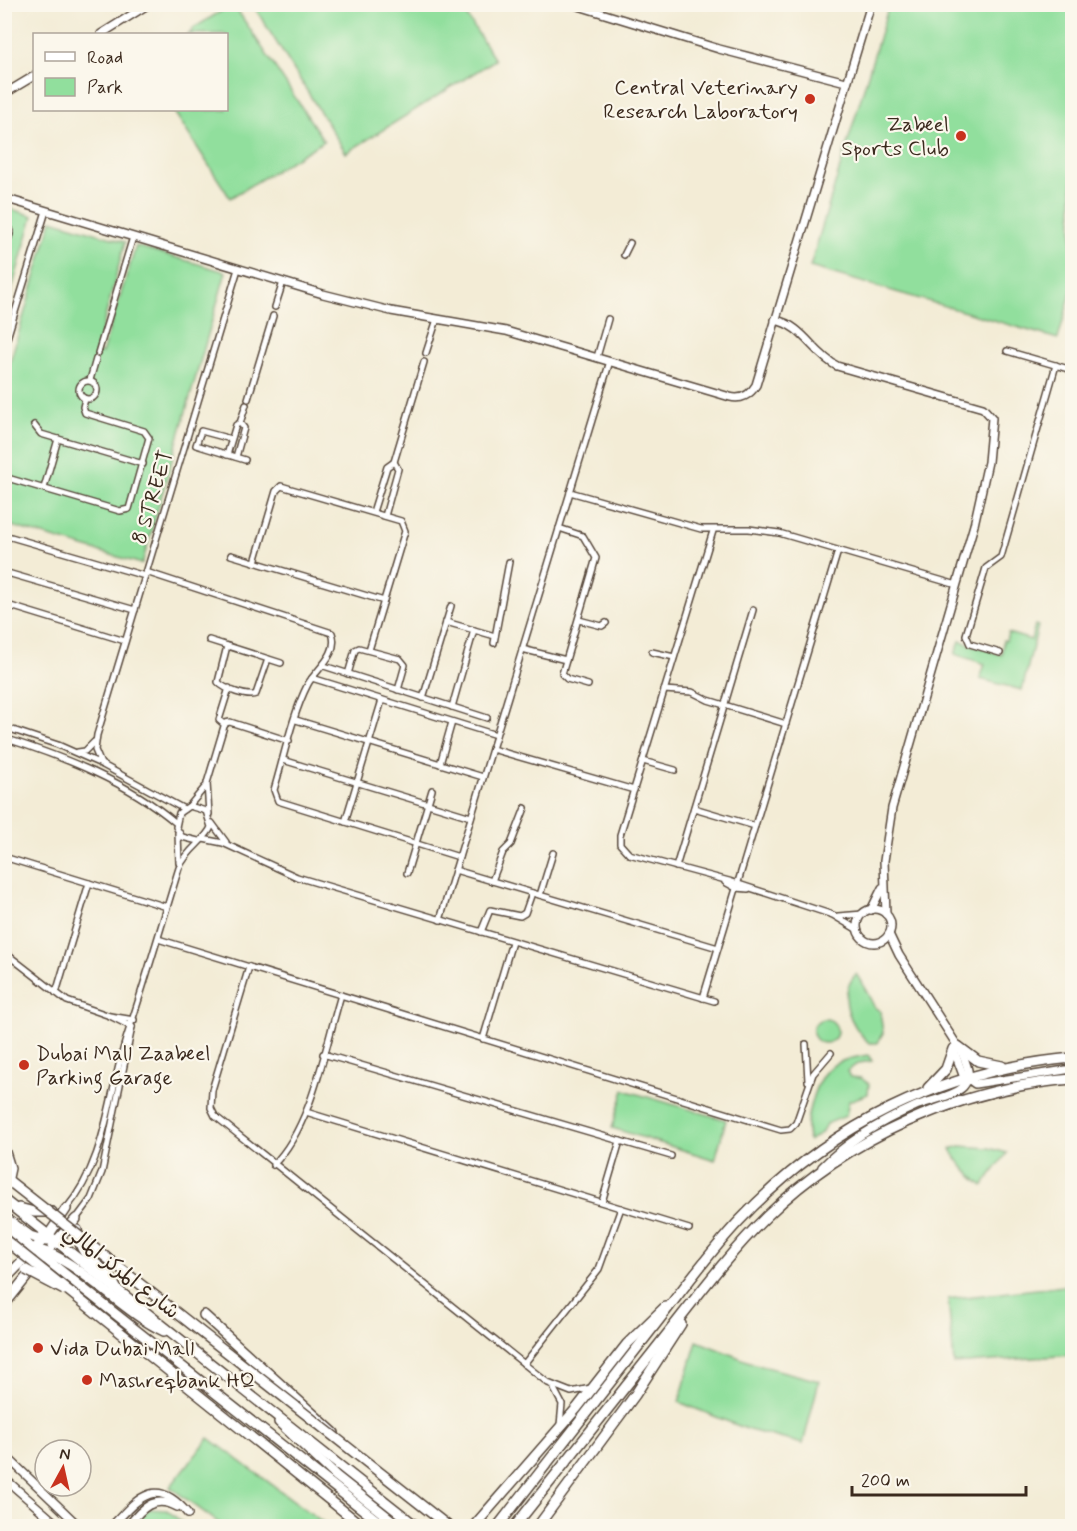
<svg xmlns="http://www.w3.org/2000/svg" width="1077" height="1531" viewBox="0 0 1077 1531" font-family="Mynerve,'Playpen Sans Arabic',sans-serif">
<style>
.green{fill:#91df9d;stroke:#66845e;stroke-width:1.5}
.lines{fill:none;stroke-linecap:round;stroke-linejoin:round}
.minor-casing{stroke:#57473a;stroke-width:8}
.tertiary-casing{stroke:#57473a;stroke-width:10}
.primary-casing{stroke:#57473a;stroke-width:12}
.trunk-casing{stroke:#57473a;stroke-width:12}
.minor{stroke:#fff;stroke-width:5}
.tertiary{stroke:#fff;stroke-width:7}
.primary{stroke:#fff;stroke-width:9}
.trunk{stroke:#fff;stroke-width:9}
.trunk-bridge-casing{stroke:#57473a;stroke-width:12;stroke-linecap:butt}
.trunk-bridge{stroke:#fff;stroke-width:9}
.poi-dot{fill:#c8321e;stroke:#fbf7ec;stroke-width:2}
.labels{text-anchor:middle;stroke-width:4.5;stroke-linejoin:round;paint-order:stroke}
.poi-label{font-size:21px;fill:#3b2a1e;stroke:#fbf7ec;text-anchor:start}
.street-label{font-size:21px;fill:#3b2a1e;stroke:#fbf7ec}
</style>
<rect width="100%" height="100%" fill="#fbf7ec"/>
<filter id="ink" filterUnits="userSpaceOnUse"><feTurbulence type="fractalNoise" baseFrequency=".0167" numOctaves="2"/><feDisplacementMap in="SourceGraphic" scale="12" xChannelSelector="R" yChannelSelector="G"/><feConvolveMatrix kernelMatrix="1 2 1 2 8 2 1 2 1" color-interpolation-filters="sRGB"/></filter>
<filter id="wash" filterUnits="userSpaceOnUse"><feTurbulence type="fractalNoise" baseFrequency=".008" numOctaves="4" result="noise"/><feDisplacementMap in="SourceGraphic" scale="24" xChannelSelector="R" yChannelSelector="G"/><feGaussianBlur stdDeviation="1.35" result="paint"/><feColorMatrix in="noise" values="0 0 0 0 0 0 0 0 0 0 0 0 0 0 0 0 0 1.4 0 .05"/><feComposite in="paint" operator="in"/></filter>
<g filter="url(#wash)">
<rect width="100%" height="100%" fill="#f3ecd6"/>
<!-- green -->
<g class="green">
<polygon points="231,5 234,5 324,141 230,198 173,110 226,110 226,34 188,34 193,31 192,29"/>
<polygon points="253,5 460,5 495,60 346,153"/>
<polygon points="889,5 1072,5 1072,289 1058,339 810,267"/>
<polygon points="5,207 33,216 5,313"/>
<polygon points="52,220 125,242 96,352 102,353 136,246 226,272 142,564 5,524 4,382"/>
<polygon points="1035,625 1038,626 1022,690 980,679 985,664 955,654 960,641 1002,655 1003,640 1006,641 1008,633 1031,640"/>
<path d="M856 974C860 979 873 1003 874 1007L880 1011 883 1033 877 1043H869C850 1025 836 996 856 974Z"/>
<circle cx="825" cy="1031" r="12"/>
<path d="M868 1055 872 1061 859 1063 847 1071 850 1077 861 1078 869 1084 868 1094 849 1101 846 1116 826 1124 821 1133 809 1141C802 1123 815 1077 832 1066 843 1059 856 1057 868 1055Z"/>
<polygon points="624,1090 726,1120 715,1160 612,1128"/>
<path d="M960 1146 989 1148 1007 1153 983 1186C970 1175 959 1165 951 1149Z"/>
<polygon points="1072,1285 1072,1355 954,1364 948,1299"/>
<polygon points="697,1341 755,1364 819,1381 803,1444 749,1430 679,1402"/>
<polygon points="209,1438 328,1526 223,1526 170,1487"/>
<polygon points="148,1509 167,1510 186,1526 135,1526"/>
</g>
</g>
<g filter="url(#ink)">
<g class="lines">
<defs>
<g id="minor">
<polyline points="4,224 11,231 4,252"/>
<polyline points="624,255 630,243"/>
<polyline points="275,307 283,282"/>
<polyline points="4,348 46,211"/>
<polyline points="1007,351 1072,370"/>
<polyline points="98,353 133,237"/>
<polyline points="426,353 437,319"/>
<polyline points="597,357 608,319"/>
<polyline points="90,380 96,359"/>
<circle cx="88" cy="390" r="9"/>
<polyline points="248,399 273,316"/>
<polyline points="240,423 246,405"/>
<polyline points="34,425 41,434 96,450"/>
<polyline points="231,439 201,431 196,445 245,460"/>
<polyline points="99,451 143,464"/>
<polyline points="227,455 236,425 240,423 244,428 236,457"/>
<polyline points="394,462 424,362"/>
<polyline points="4,477 120,511 129,509 149,438 144,431 85,413 83,407 85,399"/>
<polyline points="44,488 58,439"/>
<polyline points="570,492 701,529 749,529 779,533 957,585"/>
<polyline points="373,512 387,467 394,462 398,469 385,516"/>
<polyline points="559,528 583,536 596,558 562,674 567,679 588,685"/>
<polyline points="713,531 620,835 620,844 629,854 729,881 833,915 858,930"/>
<polyline points="4,535 145,576"/>
<polyline points="231,555 384,601"/>
<polyline points="255,562 276,491 281,486 401,521 405,531 369,650"/>
<polyline points="4,572 135,610"/>
<path d="M146 572 332 633C340 654 316 669 308 684 292 715 284 757 274 790L278 801 459 857"/>
<polyline points="4,604 125,641"/>
<polyline points="579,620 602,626 606,623"/>
<polyline points="446,622 495,636"/>
<polyline points="209,640 281,663"/>
<polyline points="494,643 509,562"/>
<path d="M227 646 218 682C224 689 248 698 256 694L268 659"/>
<polyline points="522,649 566,660"/>
<polyline points="652,652 674,657"/>
<polyline points="1000,653 970,644 966,635 986,568 1001,557 1056,365"/>
<polyline points="324,666 487,718"/>
<polyline points="348,674 355,650 359,648 400,659 405,665 398,690"/>
<polyline points="312,678 496,735"/>
<polyline points="664,690 692,692 708,700 786,724"/>
<polyline points="423,698 451,606"/>
<polyline points="452,707 474,630"/>
<polyline points="296,720 483,777"/>
<polyline points="225,725 219,720 229,688"/>
<polyline points="4,727 58,745 101,764 184,809"/>
<path d="M4 738C64 757 128 782 176 823"/>
<polyline points="492,749 634,790"/>
<polyline points="78,752 85,751 94,742"/>
<polyline points="283,760 471,817"/>
<polyline points="643,761 675,770"/>
<polyline points="101,764 95,750 97,735 238,269"/>
<polyline points="440,764 452,722"/>
<polyline points="190,805 205,787"/>
<polyline points="694,808 755,826"/>
<polyline points="209,814 207,783 225,723 230,722 289,741"/>
<polyline points="345,822 382,700"/>
<polyline points="212,823 226,842"/>
<polyline points="178,833 179,863"/>
<polyline points="203,839 223,843 297,877 714,1001"/>
<polyline points="4,857 167,907"/>
<polyline points="676,867 753,610"/>
<polyline points="455,870 718,948"/>
<polyline points="407,873 432,790"/>
<polyline points="492,881 503,852 511,844 525,808"/>
<polyline points="725,882 736,888 748,889"/>
<polyline points="540,895 553,853"/>
<polyline points="838,916 863,914"/>
<polyline points="440,920 610,361"/>
<polyline points="481,932 490,910 520,916 525,913 532,893"/>
<polyline points="158,939 781,1130 790,1129 796,1123 813,1074 831,1053"/>
<polyline points="4,952 67,1001 110,1016 134,1020"/>
<polyline points="249,967 212,1090 211,1108 215,1116 548,1383 571,1392 591,1388"/>
<polyline points="56,993 89,883"/>
<polyline points="703,998 838,551"/>
<polyline points="112,1017 132,1027"/>
<polyline points="483,1039 512,942"/>
<polyline points="806,1044 808,1081"/>
<polyline points="323,1054 671,1156"/>
<polyline points="306,1112 689,1229"/>
<path d="M273 1165C312 1127 325 1047 341 995"/>
<polyline points="602,1202 620,1141"/>
<path d="M66 1209C108 1159 108 1092 128 1033 146 979 162 923 179 868 187 849 207 839 211 827L206 811 189 806 179 813 176 827 182 837 198 841"/>
<polyline points="76,1219 91,1199 102,1172 132,1027"/>
<polyline points="524,1364 599,1269 621,1208"/>
<polyline points="554,1389 562,1404 560,1425"/>
</g>
<g id="tertiary">
<polyline points="572,4 719,49 846,82"/>
<polyline points="101,34 149,4"/>
<polyline points="4,94 34,76"/>
<path d="M4 198 323 294 391 311 506 331 730 397C741 400 750 395 756 385L871 4"/>
<path d="M775 320C803 325 813 354 837 366L983 408 992 418 988 462 974 525 892 808 884 861 886 914"/>
<circle cx="874" cy="926" r="17"/>
<polyline points="871,910 882,888"/>
<polyline points="953,1048 963,1075 975,1084 1072,1069"/>
<path d="M822 1167C848 1140 882 1121 916 1106 926 1102 956 1095 963 1087 973 1075 967 1066 962 1053L899 955 889 934"/>
<polyline points="4,1454 79,1526"/>
<polyline points="4,1478 59,1526"/>
<path d="M112 1526C138 1498 156 1475 188 1514"/>
<path d="M128 1526C141 1509 154 1494 177 1507"/>
</g>
<g id="primary">
<polyline points="958,1046 978,1061 1002,1066"/>
<polyline points="928,1088 946,1069 953,1049"/>
<polyline points="4,1200 416,1526"/>
<polyline points="19,1208 34,1212 52,1212"/>
<polyline points="4,1217 30,1236 46,1241"/>
<polyline points="4,1226 384,1526"/>
<path d="M77 1230C81 1266 105 1260 116 1288"/>
<polyline points="52,1246 76,1219"/>
<path d="M38 1250C73 1256 125 1314 164 1331"/>
<polyline points="4,1280 50,1233 66,1209"/>
<polyline points="4,1305 41,1259"/>
<polyline points="279,1422 336,1476 399,1526"/>
<polyline points="474,1526 577,1408 627,1344 665,1307"/>
<path d="M498 1526C548 1462 598 1398 648 1334 678 1296 706 1256 739 1221 829 1125 942 1070 1072 1058"/>
<path d="M515 1526C561 1468 607 1410 653 1352 690 1306 725 1257 767 1216 848 1137 960 1088 1072 1079"/>
<polyline points="538,1526 635,1395 681,1324"/>
</g>
<polyline id="trunk" points="204,1315 334,1433"/>
</defs>
<!-- minor casing -->
<use href="#minor" class="minor-casing"/>
<!-- tertiary casing -->
<use href="#tertiary" class="tertiary-casing"/>
<!-- primary casing -->
<use href="#primary" class="primary-casing"/>
<!-- trunk casing -->
<use href="#trunk" class="trunk-casing"/>
<!-- minor -->
<use href="#minor" class="minor"/>
<!-- tertiary -->
<use href="#tertiary" class="tertiary"/>
<!-- primary -->
<use href="#primary" class="primary"/>
<!-- trunk -->
<use href="#trunk" class="trunk"/>
<defs>
<g id="trunk-bridge">
<polyline points="4,1149 10,1168 6,1187"/>
<polyline points="4,1177 448,1526"/>
<polyline points="4,1239 362,1526"/>
<polyline points="26,1270 64,1290"/>
</g>
</defs>
<!-- trunk-bridge casing -->
<use href="#trunk-bridge" class="trunk-bridge-casing"/>
<!-- trunk-bridge -->
<use href="#trunk-bridge" class="trunk-bridge"/>
</g>
</g>
<!-- markers -->
<g class="poi-dot">
<circle cx="810" cy="99" r="6"/>
<circle cx="961" cy="136" r="6"/>
<circle cx="24" cy="1065" r="6"/>
<circle cx="38" cy="1348" r="6"/>
<circle cx="87" cy="1380" r="6"/>
</g>
<g class="labels">
<!-- poi labels -->
<g class="poi-label">
<text x="798" y="94" text-anchor="end">Central Veterinary<tspan x="798" dy="24">Research Laboratory</tspan></text>
<text x="949" y="131" text-anchor="end">Zabeel<tspan x="949" dy="24">Sports Club</tspan></text>
<text x="36" y="1060">Dubai Mall Zaabeel<tspan x="36" dy="24">Parking Garage</tspan></text>
<text x="50" y="1355">Vida Dubai Mall</text>
<text x="99" y="1387">Mashreqbank HQ</text>
</g>
<!-- street labels -->
<g class="street-label">
<text transform="translate(152 497) rotate(-73)" y="7">8 STREET</text>
<text transform="translate(122 1271) rotate(38)" y="7">شارع المركز المالي</text>
</g>
</g>
<!-- margin -->
<rect width="1077" height="1531" fill="none" stroke="#fbf7ec" stroke-width="24"/>
<!-- legend -->
<rect x="33" y="33" width="195" height="78" fill="#fbf7ec" stroke="#aea59a" stroke-width="1.5"/>
<rect x="45" y="52" width="30" height="9" fill="#ffffff" stroke="#aea59a" stroke-width="1.5"/>
<text x="87" y="63" font-size="18" fill="#3b2a1e">Road</text>
<rect x="45" y="78" width="30" height="18" fill="#91df9d" stroke="#aea59a" stroke-width="1.5"/>
<text x="87" y="93" font-size="18" fill="#3b2a1e">Park</text>
<!-- north arrow -->
<g transform="translate(63 1468) rotate(8)"><circle r="28" fill="#fbf7ec" stroke="#aea59a" stroke-width="1.5"/>
<path d="M0-4.5L10 22L0 15L-10 22Z" fill="#c8321e"/>
<text y="-9" font-size="16" font-weight="bold" text-anchor="middle" fill="#3b2a1e">N</text>
</g>
<!-- scale -->
<path d="M852 1486v9h174v-9" fill="none" stroke="#3b2a1e" stroke-width="3"/>
<text x="861" y="1486" font-size="18" fill="#3b2a1e" stroke="#fbf7ec" stroke-width="4.5" paint-order="stroke">200 m</text>
</svg>
